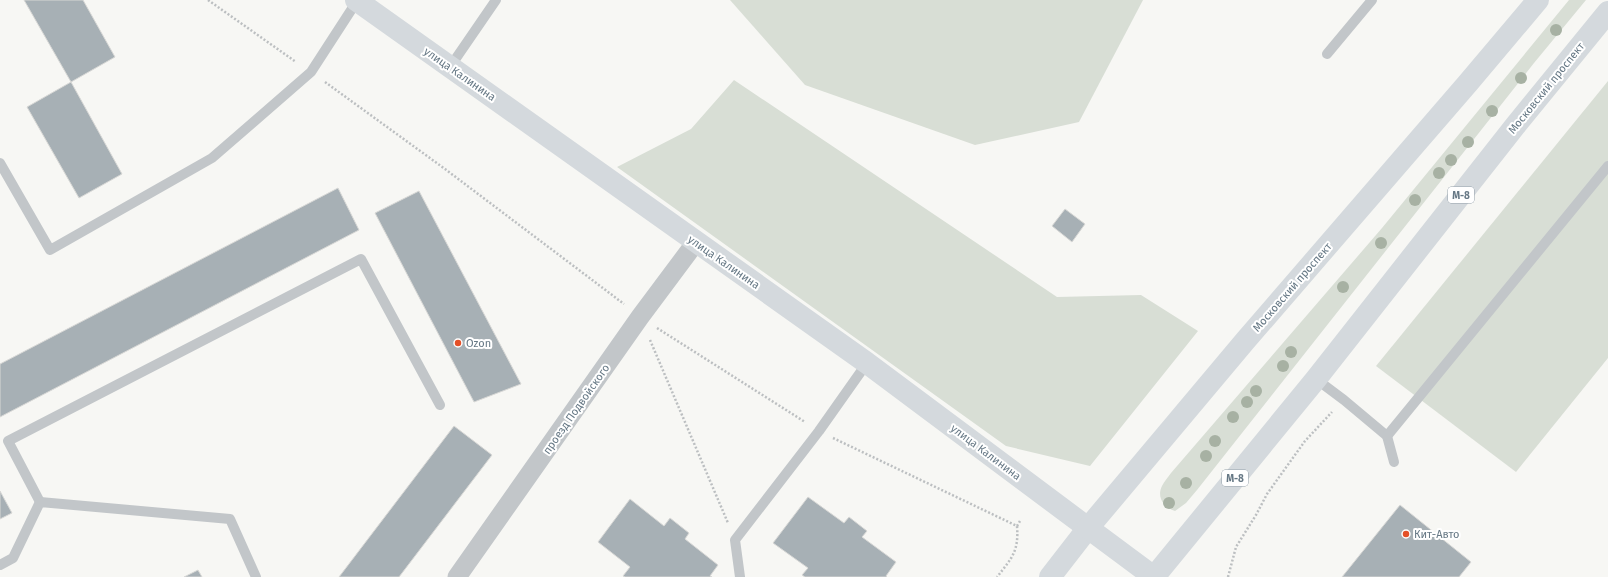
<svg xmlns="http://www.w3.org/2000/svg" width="1608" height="577" viewBox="0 0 1608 577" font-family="'Fira Sans',sans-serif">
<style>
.green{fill:#d8ded5}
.building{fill:#a7b0b5;stroke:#d8d8d6}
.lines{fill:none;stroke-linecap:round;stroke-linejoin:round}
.path{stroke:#bcbfc1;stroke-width:2.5;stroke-dasharray:2 2;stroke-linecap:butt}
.lane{stroke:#c2c6c9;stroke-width:10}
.street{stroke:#c2c6c9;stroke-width:19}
.secondary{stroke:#d4d9dd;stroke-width:22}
.primary{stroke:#d4d9dd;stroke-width:22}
.highway{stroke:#d4d9dd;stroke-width:22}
.tree{fill:#a7b1a3}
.poi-dot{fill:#e45027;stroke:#fff;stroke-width:1.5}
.labels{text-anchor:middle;stroke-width:4;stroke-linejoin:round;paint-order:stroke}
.shield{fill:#fff;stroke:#94a0aa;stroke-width:1}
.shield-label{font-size:10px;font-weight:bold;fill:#667885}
.street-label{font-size:11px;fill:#667885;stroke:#fff}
.poi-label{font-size:11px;fill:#667885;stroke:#fff;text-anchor:start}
</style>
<rect width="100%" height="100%" fill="#f7f7f4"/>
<!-- green -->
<g class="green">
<polygon points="730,0 1143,0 1079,122 975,145 805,85"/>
<path d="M1569 0H1586L1534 63 1197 490 1186 503 1175 511C1165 508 1156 498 1162 486 1164 482 1168 477 1171 473L1382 228Z"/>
<polygon points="734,80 1057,297 1141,295 1198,331 1090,466 1006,446 617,167 691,129"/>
<polygon points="1608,81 1608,358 1516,472 1376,366"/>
</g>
<!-- building -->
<g class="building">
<polygon points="24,0 83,0 115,57 71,82"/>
<polygon points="71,82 122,174 79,198 27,107"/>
<polygon points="338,188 359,230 0,417 0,364"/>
<polygon points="419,191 521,384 474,402 375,213"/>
<polygon points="1065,209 1085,224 1072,242 1052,226"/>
<polygon points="454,426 492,455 399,577 339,577"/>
<polygon points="0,491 12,513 0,519"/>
<polygon points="808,497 844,523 849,517 867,531 862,537 896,562 886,576 887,577 805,577 802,575 808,568 773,543"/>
<polygon points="630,499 664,526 670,518 689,533 685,539 718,565 710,576 712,577 625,577 623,576 630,567 598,542"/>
<polygon points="1400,505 1471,562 1459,577 1342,577"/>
<polygon points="198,570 202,577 184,577"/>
</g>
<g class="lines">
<!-- path -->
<g class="path">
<polyline points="208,0 296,62"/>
<polyline points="325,82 445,169 624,304"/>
<polyline points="657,328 805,422"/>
<polyline points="650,340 728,523"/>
<path d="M833 438 1017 526C1019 551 1012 558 997 577"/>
<polyline points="1017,526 1020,521"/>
<polyline points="1228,577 1236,547 1256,515 1267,494 1305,441 1332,412"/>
</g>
<!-- lane -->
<g class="lane">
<polyline points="1327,54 1372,0"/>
<polyline points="450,67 496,0"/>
<polyline points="0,163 50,250 212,158 311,72 357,1"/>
<polyline points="1316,379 1344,400 1387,436 1394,462"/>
<polyline points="1387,436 1608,166"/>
<polyline points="40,502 8,441 361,259 440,405"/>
<polyline points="0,565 13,558 40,502 230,519 256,577"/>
<polyline points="740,577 735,540 819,431 867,363"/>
</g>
<!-- street -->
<polyline class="street" points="457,577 640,317 696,242"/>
<!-- secondary -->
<polyline class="secondary" points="356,0 867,363 1088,528"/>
<!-- primary -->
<polyline class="primary" points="1050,577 1088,528"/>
<!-- highway -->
<g class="highway">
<polyline points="1154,577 1088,528 1245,341 1468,83 1538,0"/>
<polyline points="1154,577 1316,379 1515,126 1608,12"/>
</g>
</g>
<!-- trees -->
<g class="tree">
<circle cx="1556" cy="30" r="6"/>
<circle cx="1521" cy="78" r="6"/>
<circle cx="1492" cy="111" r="6"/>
<circle cx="1468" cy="142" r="6"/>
<circle cx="1451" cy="160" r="6"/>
<circle cx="1439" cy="173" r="6"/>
<circle cx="1415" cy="200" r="6"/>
<circle cx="1381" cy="243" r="6"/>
<circle cx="1343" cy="287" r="6"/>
<circle cx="1291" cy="352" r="6"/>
<circle cx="1283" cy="366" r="6"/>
<circle cx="1256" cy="391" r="6"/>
<circle cx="1247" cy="402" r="6"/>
<circle cx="1233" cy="417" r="6"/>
<circle cx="1215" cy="441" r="6"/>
<circle cx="1206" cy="456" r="6"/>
<circle cx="1186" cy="483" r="6"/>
<circle cx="1169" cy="503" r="6"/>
</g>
<!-- markers -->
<g class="poi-dot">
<circle cx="458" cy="343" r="4"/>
<circle cx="1406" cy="534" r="4"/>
</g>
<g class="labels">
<!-- shield labels -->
<g class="shield">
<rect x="1448" y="187" width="26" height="16" rx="3"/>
<rect x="1222" y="470" width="26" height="16" rx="3"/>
</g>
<g class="shield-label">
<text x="1461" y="199">М-8</text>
<text x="1235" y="482">М-8</text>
</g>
<!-- street labels -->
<g class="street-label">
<text transform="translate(460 74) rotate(35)" y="4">улица Калинина</text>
<text transform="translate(1546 88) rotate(-51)" y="4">Московский проспект</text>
<text transform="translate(724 262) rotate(35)" y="4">улица Калинина</text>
<text transform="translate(1292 287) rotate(-49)" y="4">Московский проспект</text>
<text transform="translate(576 409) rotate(-55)" y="4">проезд Подвойского</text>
<text transform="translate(986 452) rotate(37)" y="4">улица Калинина</text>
</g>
<!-- poi labels -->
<g class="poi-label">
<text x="466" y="347">Ozon</text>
<text x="1414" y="538">Кит-Авто</text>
</g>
</g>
</svg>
